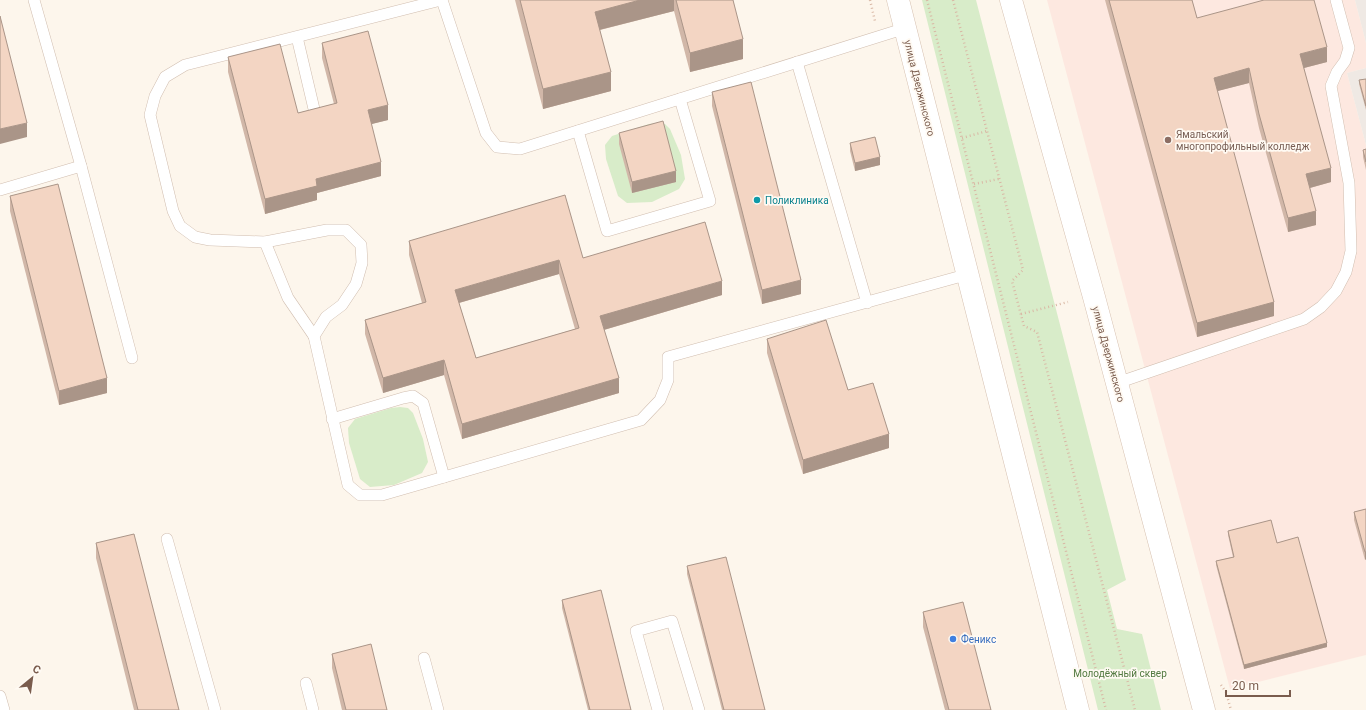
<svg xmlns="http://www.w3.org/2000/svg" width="1366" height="710" viewBox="0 0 1366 710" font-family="Roboto,sans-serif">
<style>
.commercial{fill:#fde8e0}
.industrial{fill:#efe9e4}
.green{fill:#d8ecc9}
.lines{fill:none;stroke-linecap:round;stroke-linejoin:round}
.lane-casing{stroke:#d1beb0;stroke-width:12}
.secondary-casing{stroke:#d6c0b0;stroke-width:23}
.path{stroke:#d9b8a5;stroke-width:2.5;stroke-dasharray:1 3;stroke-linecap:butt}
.lane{stroke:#fff;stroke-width:11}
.secondary{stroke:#fff;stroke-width:22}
.wall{fill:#d1b7a8;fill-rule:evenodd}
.shaded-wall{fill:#aa9588}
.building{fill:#f3d5c3;stroke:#aa9588;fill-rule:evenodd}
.education-dot{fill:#8d6e63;stroke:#fffaf3;stroke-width:1.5}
.culture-dot{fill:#0f9aa8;stroke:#fffaf3;stroke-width:1.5}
.shop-dot{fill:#3f7fe0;stroke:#fffaf3;stroke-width:1.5}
.labels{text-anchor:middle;stroke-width:3.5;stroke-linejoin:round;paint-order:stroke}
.street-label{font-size:10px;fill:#7a5c4d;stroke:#fffaf3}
.education-label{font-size:10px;fill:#785e54;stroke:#fffaf3;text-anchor:start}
.culture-label{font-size:10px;fill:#0d838f;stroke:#fffaf3;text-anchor:start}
.shop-label{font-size:10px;fill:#366cbe;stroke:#fffaf3;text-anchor:start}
.park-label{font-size:10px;fill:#537a41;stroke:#fffaf3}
</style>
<rect width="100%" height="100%" fill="#fdf6ec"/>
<!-- commercial -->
<polygon class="commercial" points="1047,0 1355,0 1366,43 1366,68 1347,73 1366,145 1366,655 1230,689"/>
<!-- industrial -->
<g class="industrial">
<polygon points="1355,0 1366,0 1366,43"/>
<polygon points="1366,68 1366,145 1347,73"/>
</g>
<!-- green -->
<g class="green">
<polygon points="922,0 976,0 1126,580 1107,590 1117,629 1142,634 1161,710 1098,710"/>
<polygon points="658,123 665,124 670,129 681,155 685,179 679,189 652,202 627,203 618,196 606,159 605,145 612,136 649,124"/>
<polygon points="400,407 408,408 413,413 423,439 428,462 422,473 394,485 370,487 360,479 349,443 348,428 355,419 391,408"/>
</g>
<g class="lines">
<defs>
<g id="lane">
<polyline points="34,0 81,166 132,358"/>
<polyline points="441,0 185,65 165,77 155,96 150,115 173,211 180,226 195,237 210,240 265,242 327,230 346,230 361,245 362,263 356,284 342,305 326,317 314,336 348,485 360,495 382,495 641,420 660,400 668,380 668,357 969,274"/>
<polyline points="442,0 486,133 497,147 520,149 906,28"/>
<polyline points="297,37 314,109"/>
<polyline points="797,62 867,303"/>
<polyline points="578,131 607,231 710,201 680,99"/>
<polyline points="0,190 81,166"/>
<polyline points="265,242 288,298 314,336"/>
<polyline points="1117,383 1304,319 1321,307 1336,291 1346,272 1351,251 1349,183 1331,86 1337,72 1345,61 1349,48 1336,0"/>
<polyline points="332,419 403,398 413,396 423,403 444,477"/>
<polyline points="167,539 215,710"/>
<polyline points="424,658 438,710"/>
<polyline points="306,683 313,710"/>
<polyline points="0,696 4,710"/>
<polyline points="658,710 636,631 672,621 699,710"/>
</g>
<g id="secondary">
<polyline points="898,0 1078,710"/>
<polyline points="1011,0 1094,297 1204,710"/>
</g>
</defs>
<!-- lane casing -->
<use href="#lane" class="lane-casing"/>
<!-- secondary casing -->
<use href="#secondary" class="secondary-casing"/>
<!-- path -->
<g class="path">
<polyline points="870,0 875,21"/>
<polyline points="927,0 1106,710"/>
<polyline points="953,0 1023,270 1012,281 1024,326 1037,332 1135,710"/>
<polyline points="962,138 987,131"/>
<polyline points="974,184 999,179"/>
<polyline points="1021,314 1068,302"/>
<polyline points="1221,685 1226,692 1231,710"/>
</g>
<!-- lane -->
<use href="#lane" class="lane"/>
<!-- secondary -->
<use href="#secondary" class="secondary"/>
</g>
<!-- wall -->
<g class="wall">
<polygon points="515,0 733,0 743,59 690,72 674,11 600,30 611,91 543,109"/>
<polygon points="1105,0 1192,0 1197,18 1327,62 1304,68 1331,182 1310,188 1316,225 1288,232 1259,128 1249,83 1217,91 1274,316 1197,337"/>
<polygon points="322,43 388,120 371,124 381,176 317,193 317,200 265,214 228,72 228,57 298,113 334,104 322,58"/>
<polygon points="1366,79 1366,110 1359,84 1359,80"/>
<polygon points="712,92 801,294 762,304 712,106"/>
<polygon points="619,133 676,182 632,193 619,144"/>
<polygon points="850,143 880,165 855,171 850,151"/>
<polygon points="1366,149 1366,170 1363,157 1363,150"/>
<polygon points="10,196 107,393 59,405 10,211"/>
<path d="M409 241 583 258 722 295 604 330 619 393 462 439 444 375 383 393 365 334V320L422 303 409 255ZM559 274 575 329 476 358 459 303Z"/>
<polygon points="767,339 848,390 889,448 803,474 767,353"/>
<polygon points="1366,509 1366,559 1365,560 1354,520 1354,512"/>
<polygon points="1228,531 1277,543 1327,647 1244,669 1216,565 1216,561 1233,557 1228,535"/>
<polygon points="96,543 179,710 134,710 96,558"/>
<polygon points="687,566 765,710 722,710 687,574"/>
<polygon points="562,600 631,710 588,710 562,608"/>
<polygon points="923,612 991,710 945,710 923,627"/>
<polygon points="332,654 387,710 342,710 332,668"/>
</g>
<!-- shaded-wall -->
<g class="shaded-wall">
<polygon points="640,0 674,0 674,11 595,31 595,12"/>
<polygon points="743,39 743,59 690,72 690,53"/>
<polygon points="1327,47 1327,62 1300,69 1300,54"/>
<polygon points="1249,68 1249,83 1214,92 1214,78"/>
<polygon points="611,72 611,91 543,109 543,89"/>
<polygon points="388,105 388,120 368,125 368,110"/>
<polygon points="27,123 27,137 0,144 0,129"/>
<polygon points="880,157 880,165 855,171 855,163"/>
<polygon points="381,162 381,176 317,193 317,200 265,214 265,199 316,179"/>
<polygon points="1331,168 1331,182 1306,189 1306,174"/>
<polygon points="676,171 676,182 632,193 632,182"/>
<polygon points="1316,211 1316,225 1288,232 1288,218"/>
<polygon points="559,260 559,274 455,304 455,290"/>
<polygon points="801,280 801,294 762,304 762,290"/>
<polygon points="722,281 722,295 600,331 600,316"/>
<polygon points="1274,302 1274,316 1197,337 1197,323"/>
<polygon points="444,360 444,375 383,393 383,378"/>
<polygon points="107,378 107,393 59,405 59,391"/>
<polygon points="619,378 619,393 462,439 462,424"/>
<polygon points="889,434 889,448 803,474 803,460"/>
<polygon points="1365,552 1366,552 1366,559 1365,560"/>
<polygon points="1327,643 1327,647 1244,669 1244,665"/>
</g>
<!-- building -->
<g class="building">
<polygon points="520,0 640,0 595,12 611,72 543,89"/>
<polygon points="676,0 733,0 743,39 690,53"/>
<polygon points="1109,0 1192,0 1197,18 1264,0 1314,0 1327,47 1300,54 1331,168 1306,174 1316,211 1288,218 1259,114 1249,68 1214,78 1274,302 1197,323"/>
<polygon points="0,16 27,123 0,129"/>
<polygon points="368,31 388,105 368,110 381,162 316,179 317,186 265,199 228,57 280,44 298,113 337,103 322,43"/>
<polygon points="1366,79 1366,106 1359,80"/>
<polygon points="751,82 801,280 762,290 712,92"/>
<polygon points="663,121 676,171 632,182 619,133"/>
<polygon points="875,137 880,157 855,163 850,143"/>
<polygon points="1366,149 1366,162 1363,150"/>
<polygon points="58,184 107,378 59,391 10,196"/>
<path d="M565 195 583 258 705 222 722 281 600 316 619 378 462 424 444 360 383 378 365 320 426 302 409 241ZM559 260 579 328 476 358 455 290Z"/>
<polygon points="826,320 848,390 873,383 889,434 803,460 767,339"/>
<polygon points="1366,509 1366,552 1365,552 1354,512"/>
<polygon points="1271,520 1277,543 1298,537 1327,643 1244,665 1216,561 1234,557 1228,531"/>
<polygon points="134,534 179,710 138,710 96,543"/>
<polygon points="726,557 765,710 724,710 687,566"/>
<polygon points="601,590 631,710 590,710 562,600"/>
<polygon points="963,602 991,710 949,710 923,612"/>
<polygon points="371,644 387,710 346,710 332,654"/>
</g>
<!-- markers -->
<circle class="education-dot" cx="1168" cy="140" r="4"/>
<circle class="culture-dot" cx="757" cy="200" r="4"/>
<circle class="shop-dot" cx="953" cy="639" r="4"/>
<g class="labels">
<!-- street labels -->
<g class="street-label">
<text transform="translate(920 88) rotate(76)" y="4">улица Дзержинского</text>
<text transform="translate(1109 354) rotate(75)" y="4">улица Дзержинского</text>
</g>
<!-- education labels -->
<g class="education-label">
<text x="1176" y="138">Ямальский<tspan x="1176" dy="12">многопрофильный колледж</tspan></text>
</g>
<!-- culture labels -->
<g class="culture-label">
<text x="765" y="204">Поликлиника</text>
</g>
<!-- shop labels -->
<g class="shop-label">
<text x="961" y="643">Феникс</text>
</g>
<!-- park labels -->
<g class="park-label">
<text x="1120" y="677">Молодёжный сквер</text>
</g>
</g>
<!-- north arrow -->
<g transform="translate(32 678) rotate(29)" stroke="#fffaf3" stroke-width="3" paint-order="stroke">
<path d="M0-3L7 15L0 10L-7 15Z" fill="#7a5c4d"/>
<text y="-6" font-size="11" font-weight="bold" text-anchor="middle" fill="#7a5c4d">С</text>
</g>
<!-- scale -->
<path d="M1226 690v6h64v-6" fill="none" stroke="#7a5c4d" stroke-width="2"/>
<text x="1232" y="690" font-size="12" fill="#7a5c4d" stroke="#fffaf3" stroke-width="3" paint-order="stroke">20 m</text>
</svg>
